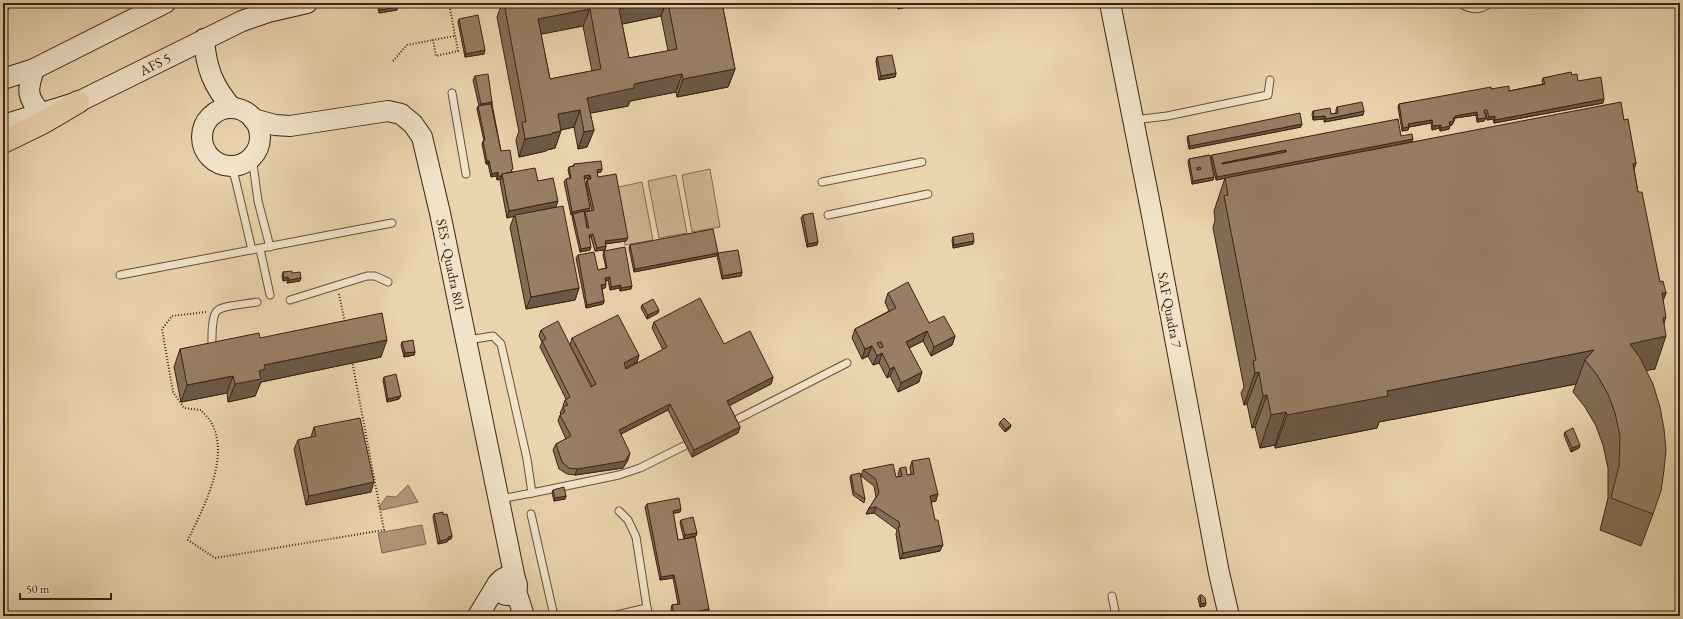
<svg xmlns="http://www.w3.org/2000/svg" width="1683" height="619" viewBox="0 0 1683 619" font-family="'EB Garamond',serif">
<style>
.green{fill:#cdb693;stroke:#866c54}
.water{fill:#b09779;stroke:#826851}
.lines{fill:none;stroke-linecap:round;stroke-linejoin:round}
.lane-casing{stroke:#694e3b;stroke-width:9}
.secondary-casing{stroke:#3e2115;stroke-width:22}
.primary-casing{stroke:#3e2115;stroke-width:24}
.path{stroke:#3e2115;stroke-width:2;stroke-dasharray:1 2;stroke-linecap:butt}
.lane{stroke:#f1e3ca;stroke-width:7}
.secondary{stroke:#f1e3ca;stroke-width:20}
.primary{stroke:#ead4ad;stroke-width:22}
.wall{fill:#826c56;stroke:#3e2115;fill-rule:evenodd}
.shaded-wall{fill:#6a5846;stroke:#3e2115}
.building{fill:#977e64;stroke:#3e2115;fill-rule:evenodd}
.labels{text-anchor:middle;stroke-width:4;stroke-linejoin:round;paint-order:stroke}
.street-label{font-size:14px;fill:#3e2115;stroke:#f1e3ca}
</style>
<rect width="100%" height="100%" fill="#ead4ad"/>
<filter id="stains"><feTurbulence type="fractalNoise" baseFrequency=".005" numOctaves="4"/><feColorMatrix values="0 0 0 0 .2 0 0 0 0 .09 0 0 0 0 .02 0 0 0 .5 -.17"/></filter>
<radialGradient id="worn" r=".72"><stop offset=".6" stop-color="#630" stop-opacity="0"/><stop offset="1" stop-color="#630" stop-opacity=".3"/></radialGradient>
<g class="green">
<path d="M 710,169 L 720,227 L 692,232 L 682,175 Z"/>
<path d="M 676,175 L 687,233 L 659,238 L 648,181 Z"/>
<path d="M 642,182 L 653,240 L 625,245 L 614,188 Z"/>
</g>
<g class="water">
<path d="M 408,485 L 418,502 L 382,510 L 379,507 L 387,496 L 396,497 Z"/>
<path d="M 422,525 L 426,544 L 382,553 L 378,533 Z"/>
</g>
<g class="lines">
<g class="lane-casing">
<g id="lane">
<path d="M 1460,3 C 1470,10 1480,11 1490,3"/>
<path d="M 452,93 L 466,174"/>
<path d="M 1134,120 L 1167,116 L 1268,95 L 1270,80"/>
<path d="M 252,157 L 258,201 L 270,247"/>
<path d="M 230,166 L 235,178 L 252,250"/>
<path d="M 822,182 L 922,162"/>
<path d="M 828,215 L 928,194"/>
<path d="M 260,249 L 270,295"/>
<path d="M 120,275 L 392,223"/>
<path d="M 290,300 L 367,276 L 375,276 L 388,282"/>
<path d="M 468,340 L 493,336 L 501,344 L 527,459 L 532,493 L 500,499"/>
<path d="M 212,348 C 212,340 211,317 217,311 C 223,305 248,304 257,302"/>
<path d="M 730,423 L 847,363"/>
<path d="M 532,493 L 619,475 L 640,468 L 684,446"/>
<path d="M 531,514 L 554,616"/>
<path d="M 1112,596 L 1116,616"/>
<path d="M 647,608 L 649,616"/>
<path d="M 612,616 L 647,608 L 636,537 L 628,520 L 619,511"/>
</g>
</g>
<g class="secondary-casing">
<g id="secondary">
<path d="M 1110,3 L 1151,210 L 1219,573 L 1229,616"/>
<path d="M 204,39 C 206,68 213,86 232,108"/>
<path d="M 34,69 C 27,90 26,97 42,114"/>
<path d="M 3,79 L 34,69 L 165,3"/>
<circle cx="231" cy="137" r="29"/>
<path d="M 253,119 L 275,125 L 290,126 L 388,111 L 401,114 L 413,124 L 422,137 L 440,213 L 515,579"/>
<path d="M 3,125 L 78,102 L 242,21 L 268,12 L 307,3"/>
<circle cx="508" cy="586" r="9"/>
<path d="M 516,591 L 524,616"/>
<path d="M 478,616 L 498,583"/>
</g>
</g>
<g class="primary-casing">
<path id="primary" d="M 3,142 L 44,122 L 78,102"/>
</g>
<g class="path">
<path d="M 449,3 C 452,19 455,35 458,51 L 436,56 L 433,40 L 455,36"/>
<path d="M 393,61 L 407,45 L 433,40"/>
<path d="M 339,294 L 345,323"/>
<path d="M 206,312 L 172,316 L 162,329 L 173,392 L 184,408 L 201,410 C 204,414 209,418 211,422 C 231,457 203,508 188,540 L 215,558 L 384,530 L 352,361"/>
</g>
<use href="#lane" class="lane"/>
<use href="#secondary" class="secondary"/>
<use href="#primary" class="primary"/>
</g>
<g class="wall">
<path d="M 377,3 L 397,3 L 398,7 L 397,10 L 379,13 Z"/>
<path d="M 502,3 L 722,3 L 735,69 L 728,87 L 677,97 L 676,92 L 630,101 L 628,106 L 590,113 L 594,130 L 587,147 L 578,149 L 574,127 L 561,130 L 555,148 L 547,150 L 546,151 L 519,157 L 516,140 L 519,131 L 518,127 L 497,17 ZM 661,16 L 668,51 L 629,58 L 622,24 ZM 583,26 L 592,71 L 550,79 L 541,34 Z"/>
<path d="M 895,3 L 916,3 L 916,5 L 898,9 L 897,5 L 895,5 Z"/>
<path d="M 459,19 L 484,54 L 465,57 L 458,22 Z"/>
<path d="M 877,57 L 896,73 L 895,77 L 879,80 L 876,61 Z"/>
<path d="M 1572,75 L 1578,81 L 1603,103 L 1494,123 L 1493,119 L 1487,120 L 1486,113 L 1485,113 L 1484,121 L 1477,122 L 1476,115 L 1455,118 L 1452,125 L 1450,125 L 1449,129 L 1440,131 L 1439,128 L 1432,130 L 1431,123 L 1409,127 L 1408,130 L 1402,131 L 1398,107 L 1399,104 L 1491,89 L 1509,91 L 1543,84 L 1542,81 L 1543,78 Z"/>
<path d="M 475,76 L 492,102 L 492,104 L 501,151 L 512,172 L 538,181 L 556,207 L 579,288 L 575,300 L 526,309 L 510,227 L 514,216 L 507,218 L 500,181 L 501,179 L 497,180 L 496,176 L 491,177 L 488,164 L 486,164 L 482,144 L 483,141 L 484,141 L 477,109 L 478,106 L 479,106 L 473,80 Z"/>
<path d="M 1337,107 L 1363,115 L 1324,122 L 1324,119 L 1313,120 L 1312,114 L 1313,111 L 1331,114 L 1336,113 L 1336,110 Z"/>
<path d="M 1624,120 L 1636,163 L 1634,169 L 1638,192 L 1660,282 L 1666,293 L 1663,300 L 1664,324 L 1655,369 L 1646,370 L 1653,514 L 1641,546 L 1600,530 L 1608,498 L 1608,468 L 1603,445 L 1596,426 L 1585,407 L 1573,392 L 1576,384 L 1379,422 L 1377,428 L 1275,448 L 1275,445 L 1260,448 L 1255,427 L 1252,428 L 1247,404 L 1244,405 L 1241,393 L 1244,387 L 1213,228 L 1215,220 L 1214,211 L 1225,178 L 1329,158 L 1216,180 L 1211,158 L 1212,155 L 1401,136 L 1413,139 L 1411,142 Z"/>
<path d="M 1301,127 L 1189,149 L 1187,139 L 1188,136 Z"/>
<path d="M 1210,155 L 1213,180 L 1192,184 L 1188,162 L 1189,159 Z"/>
<path d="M 574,164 L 602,169 L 601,172 L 597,173 L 598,177 L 626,241 L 605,244 L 606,246 L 605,250 L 595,251 L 591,237 L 589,238 L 590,250 L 580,252 L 572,217 L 573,215 L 571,215 L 564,182 L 566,179 L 570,178 L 568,170 L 569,167 L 573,166 ZM 589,178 L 589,179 L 587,180 L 586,183 L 592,211 L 589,211 L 584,179 Z"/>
<path d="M 1680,210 L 1680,235 L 1680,234 L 1678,235 L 1677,227 L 1678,223 L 1676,214 L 1677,211 Z"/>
<path d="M 803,215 L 817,245 L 807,247 L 801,218 Z"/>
<path d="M 953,237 L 973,244 L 953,248 L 952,240 Z"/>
<path d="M 630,245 L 716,256 L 634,272 L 629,248 Z"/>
<path d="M 604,251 L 631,289 L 620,291 L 619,288 L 610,290 L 608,280 L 606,281 L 605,288 L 602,288 L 604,301 L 603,304 L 586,308 L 576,258 L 578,255 L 598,270 L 606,268 L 603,255 Z"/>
<path d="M 718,253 L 742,272 L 741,276 L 722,279 L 717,256 Z"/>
<path d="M 283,272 L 292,273 L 300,281 L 287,283 L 287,280 L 283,281 L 282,276 Z"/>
<path d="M 888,293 L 929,323 L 955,336 L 952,345 L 931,356 L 923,341 L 909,348 L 919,382 L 898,392 L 890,376 L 887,378 L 879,363 L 873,365 L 868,356 L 862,359 L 852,338 L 855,329 L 889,311 L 885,302 Z"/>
<path d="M 642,305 L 658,313 L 647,319 L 641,308 Z"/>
<path d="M 654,322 L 724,344 L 773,377 L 771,384 L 729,405 L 740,427 L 738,433 L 692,457 L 668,410 L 621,434 L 628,460 L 623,468 L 575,475 L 567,474 L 559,469 L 553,450 L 556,444 L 566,439 L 558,421 L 560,415 L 561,414 L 560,413 L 563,407 L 563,406 L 565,400 L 566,399 L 540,347 L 542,342 L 539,336 L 541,330 L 591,387 L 592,386 L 570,345 L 572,338 L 639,355 L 637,362 L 626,367 L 626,369 L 663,350 L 652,328 Z"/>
<path d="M 260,338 L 381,357 L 261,382 L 255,396 L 228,402 L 227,393 L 181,402 L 174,367 L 180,349 Z"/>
<path d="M 402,342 L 415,352 L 414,355 L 404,357 L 401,345 Z"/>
<path d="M 384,377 L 399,399 L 387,402 L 383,380 Z"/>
<path d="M 1000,422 L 1011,425 L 1010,428 L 1005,432 L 999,425 Z"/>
<path d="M 314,427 L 371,492 L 306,505 L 294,449 L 298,440 L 311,437 Z"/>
<path d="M 1565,432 L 1579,448 L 1571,452 L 1564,435 Z"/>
<path d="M 912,461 L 936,501 L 931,502 L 940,551 L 900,559 L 896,534 L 897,530 L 896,529 L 874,513 L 866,514 L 876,497 L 874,486 L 861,476 L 863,470 L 896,477 L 899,477 L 898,474 L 900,468 L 907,475 L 911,474 L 910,468 Z"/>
<path d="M 851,475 L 865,499 L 864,503 L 853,495 L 850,478 Z"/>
<path d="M 553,490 L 566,496 L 565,499 L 554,501 L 552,493 Z"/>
<path d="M 647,504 L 681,509 L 680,512 L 673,513 L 678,540 L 709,609 L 708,613 L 690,616 L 672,616 L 671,609 L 672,605 L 678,604 L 673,578 L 660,580 L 645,507 Z"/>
<path d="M 434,514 L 443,515 L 452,536 L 451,539 L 448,540 L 447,542 L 438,544 L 433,517 Z"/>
<path d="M 681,520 L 696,536 L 684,539 L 680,523 Z"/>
<path d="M 1200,595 L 1206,603 L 1205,606 L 1200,607 L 1198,598 Z"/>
</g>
<g class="shaded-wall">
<path d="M 647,3 L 666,3 L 661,16 L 613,26 L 619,9 Z"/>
<path d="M 911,3 L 916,3 L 916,5 L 898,9 L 899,5 Z"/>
<path d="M 398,7 L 397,10 L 379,13 L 380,10 Z"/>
<path d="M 9,8 L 6,15 L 3,17 L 3,15 Z"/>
<path d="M 590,9 L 583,26 L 532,36 L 538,19 Z"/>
<path d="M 485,50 L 484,54 L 465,57 L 466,54 Z"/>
<path d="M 735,69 L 728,87 L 677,97 L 683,79 Z"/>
<path d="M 896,73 L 895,77 L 879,80 L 881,76 Z"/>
<path d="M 682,74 L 676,92 L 630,101 L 628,106 L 581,115 L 587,98 L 634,84 Z"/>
<path d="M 1604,99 L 1603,103 L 1494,123 L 1495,120 Z"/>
<path d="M 492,102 L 491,105 L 480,107 L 481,104 Z"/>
<path d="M 580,110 L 574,127 L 552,132 L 558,114 Z"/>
<path d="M 1364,111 L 1363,115 L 1324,122 L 1326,119 Z"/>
<path d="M 1477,112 L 1476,115 L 1455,118 L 1454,121 L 1452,121 L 1453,118 L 1455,116 Z"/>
<path d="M 1325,116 L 1324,119 L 1313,120 L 1314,117 Z"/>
<path d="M 1495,116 L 1493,119 L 1487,120 L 1489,117 Z"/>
<path d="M 1486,118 L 1484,121 L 1477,122 L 1478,119 Z"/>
<path d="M 1432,120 L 1431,123 L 1409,127 L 1408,130 L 1402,131 L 1403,128 L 1408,124 Z"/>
<path d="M 1454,121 L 1452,125 L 1448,125 L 1449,122 Z"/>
<path d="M 1302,124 L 1301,127 L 1189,149 L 1190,146 Z"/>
<path d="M 1441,125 L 1439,128 L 1432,130 L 1433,126 Z"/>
<path d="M 1450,126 L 1449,129 L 1440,131 L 1441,128 Z"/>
<path d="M 594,130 L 587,147 L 578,149 L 584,132 Z"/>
<path d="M 561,131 L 555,148 L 547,150 L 546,151 L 519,157 L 525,139 Z"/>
<path d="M 1413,139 L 1411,142 L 1216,180 L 1217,177 Z"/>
<path d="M 1286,150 L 1285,153 L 1221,166 L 1222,163 Z"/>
<path d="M 487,161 L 489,161 L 488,164 L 486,164 Z"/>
<path d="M 1636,163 L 1625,195 L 1633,164 Z"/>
<path d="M 602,169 L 601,172 L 596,173 L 597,170 Z"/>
<path d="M 498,172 L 496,176 L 491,177 L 492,174 Z"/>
<path d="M 590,175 L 589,178 L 583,179 L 584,176 Z"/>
<path d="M 498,176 L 502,176 L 501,179 L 497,180 Z"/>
<path d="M 1214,177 L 1213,180 L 1192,184 L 1193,181 Z"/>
<path d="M 558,201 L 556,207 L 507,218 L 509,211 Z"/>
<path d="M 590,208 L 589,211 L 571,215 L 572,212 Z"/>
<path d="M 593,234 L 591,237 L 588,238 L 589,235 Z"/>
<path d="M 628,238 L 626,241 L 603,244 L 605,241 Z"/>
<path d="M 974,241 L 973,244 L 953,248 L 954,245 Z"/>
<path d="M 818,242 L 817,245 L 807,247 L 808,244 Z"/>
<path d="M 606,246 L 605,250 L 595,251 L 597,248 Z"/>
<path d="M 591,247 L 590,250 L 580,252 L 581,249 Z"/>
<path d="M 718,253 L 716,256 L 634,272 L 635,269 Z"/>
<path d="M 742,272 L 741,276 L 722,279 L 723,276 Z"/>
<path d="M 288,277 L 287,280 L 283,281 L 284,278 Z"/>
<path d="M 610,277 L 608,280 L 604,281 L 605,278 Z"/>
<path d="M 301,278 L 300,281 L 287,283 L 289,280 Z"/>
<path d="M 606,284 L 605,288 L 600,289 L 601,285 Z"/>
<path d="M 621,285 L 619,288 L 610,290 L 611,287 Z"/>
<path d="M 632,286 L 631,289 L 620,291 L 621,288 Z"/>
<path d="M 579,288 L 575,300 L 526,309 L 531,297 Z"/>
<path d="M 1662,293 L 1666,293 L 1654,325 Z"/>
<path d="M 604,301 L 603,304 L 586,308 L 587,305 Z"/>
<path d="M 659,310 L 658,313 L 647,319 L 648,315 Z"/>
<path d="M 1666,317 L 1659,338 L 1666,336 L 1655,369 L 1618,376 L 1630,344 L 1663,318 Z"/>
<path d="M 927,331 L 923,341 L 903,351 L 906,342 Z"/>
<path d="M 955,336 L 952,345 L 931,356 L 934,347 Z"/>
<path d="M 387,340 L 381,357 L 261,382 L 255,396 L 228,402 L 235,384 L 259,371 L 264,365 Z"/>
<path d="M 872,346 L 868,356 L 862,359 L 865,349 Z"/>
<path d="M 1594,350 L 1585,360 L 1576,384 L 1379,422 L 1377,428 L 1275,448 L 1287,415 L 1387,391 Z"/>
<path d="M 415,352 L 414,355 L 404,357 L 405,353 Z"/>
<path d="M 882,353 L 879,363 L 873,365 L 877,356 Z"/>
<path d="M 639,355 L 637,362 L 621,370 L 624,363 Z"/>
<path d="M 894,367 L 890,376 L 887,378 L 890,369 Z"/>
<path d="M 922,372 L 919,382 L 898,392 L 901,383 Z"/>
<path d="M 1259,372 L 1247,404 L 1244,405 L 1255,373 Z"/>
<path d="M 233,376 L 227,393 L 181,402 L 187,385 Z"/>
<path d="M 773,377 L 771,384 L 725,408 L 727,401 Z"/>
<path d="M 1267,395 L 1255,427 L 1252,428 L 1263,396 Z"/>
<path d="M 401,396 L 399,399 L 387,402 L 388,399 Z"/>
<path d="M 670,404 L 668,410 L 617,436 L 619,430 Z"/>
<path d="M 1286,412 L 1275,445 L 1260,448 L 1271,415 Z"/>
<path d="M 1011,425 L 1010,428 L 1005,432 L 1006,429 Z"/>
<path d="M 740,427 L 738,433 L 692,457 L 694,450 Z"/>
<path d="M 1580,445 L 1579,448 L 1571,452 L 1572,448 Z"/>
<path d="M 630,453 L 628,460 L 623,468 L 575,475 L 577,469 Z"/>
<path d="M 374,482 L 371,492 L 306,505 L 309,496 Z"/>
<path d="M 938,494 L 936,501 L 928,503 L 930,496 Z"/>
<path d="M 566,496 L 565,499 L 554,501 L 555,498 Z"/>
<path d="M 876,507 L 874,513 L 866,514 L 869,508 Z"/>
<path d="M 681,509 L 680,512 L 672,514 L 673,511 Z"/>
<path d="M 697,533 L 696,536 L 684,539 L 685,535 Z"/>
<path d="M 452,536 L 451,539 L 448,540 L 447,542 L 438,544 L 440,541 L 448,537 Z"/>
<path d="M 943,545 L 940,551 L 900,559 L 903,553 Z"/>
<path d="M 674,575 L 673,578 L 660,580 L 661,577 Z"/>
<path d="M 1206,603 L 1205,606 L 1200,607 L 1201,604 Z"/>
<path d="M 709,609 L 708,613 L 690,616 L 675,616 Z"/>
</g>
<g class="building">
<path d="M 3,3 L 9,3 L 9,8 L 7,12 L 3,15 Z"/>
<path d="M 379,3 L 397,3 L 398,7 L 380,10 Z"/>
<path d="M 504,3 L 647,3 L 619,9 L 629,58 L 677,49 L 668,3 L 722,3 L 735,69 L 683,79 L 682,74 L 634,84 L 634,88 L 587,98 L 594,130 L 584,132 L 580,110 L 558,114 L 561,131 L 552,133 L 552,134 L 525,139 L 522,122 L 526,122 L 524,110 ZM 590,9 L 601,69 L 550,79 L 538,19 Z"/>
<path d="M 899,3 L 911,3 L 899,5 Z"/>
<path d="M 478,15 L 485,50 L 466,54 L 459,19 Z"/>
<path d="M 892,55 L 896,73 L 881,76 L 877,57 Z"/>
<path d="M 1571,72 L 1572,75 L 1577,74 L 1578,81 L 1601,77 L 1604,99 L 1495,120 L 1495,116 L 1489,117 L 1487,110 L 1484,110 L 1486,118 L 1478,119 L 1477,112 L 1455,116 L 1455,118 L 1453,118 L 1454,121 L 1449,122 L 1450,126 L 1441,128 L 1441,125 L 1433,126 L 1432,120 L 1408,124 L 1409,127 L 1403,128 L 1399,104 L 1491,87 L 1491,89 L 1509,86 L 1509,91 L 1545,84 L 1543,78 Z"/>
<path d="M 488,74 L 492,102 L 481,104 L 475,76 Z"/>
<path d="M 1362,102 L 1364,111 L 1326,119 L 1325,116 L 1314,117 L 1313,111 L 1330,108 L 1331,114 L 1338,113 L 1337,107 Z"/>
<path d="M 1621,102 L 1624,120 L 1628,119 L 1636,163 L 1633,164 L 1638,192 L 1642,192 L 1660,282 L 1663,281 L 1666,293 L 1662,293 L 1666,317 L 1663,318 L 1666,336 L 1630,344 L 1640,358 L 1653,384 L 1660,407 L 1664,429 L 1666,450 L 1664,470 L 1661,491 L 1653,514 L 1611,498 L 1619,466 L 1620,436 L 1615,413 L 1608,394 L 1597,375 L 1585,360 L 1594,350 L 1387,391 L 1388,396 L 1287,415 L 1286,412 L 1271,415 L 1267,395 L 1263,396 L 1259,372 L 1255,373 L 1253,361 L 1256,360 L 1224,196 L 1228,195 L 1225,178 Z"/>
<path d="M 491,104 L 501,151 L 510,150 L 513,169 L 511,170 L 512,172 L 502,174 L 502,176 L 498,176 L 498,172 L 492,174 L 489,161 L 487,161 L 483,141 L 485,140 L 478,106 Z"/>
<path d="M 1300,113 L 1302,124 L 1190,146 L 1188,136 Z"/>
<path d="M 1398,119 L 1401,136 L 1412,134 L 1413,139 L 1217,177 L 1212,155 ZM 1286,150 L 1286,152 L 1222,164 L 1222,163 Z"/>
<path d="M 1210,155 L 1214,177 L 1193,181 L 1189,159 ZM 1200,167 L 1201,169 L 1197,170 L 1197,168 Z"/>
<path d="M 601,161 L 602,169 L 597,170 L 598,177 L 616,174 L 628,238 L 605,241 L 606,246 L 597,248 L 593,234 L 589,235 L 591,247 L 581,249 L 573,214 L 584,211 L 587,228 L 589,228 L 585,212 L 594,210 L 587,180 L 591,179 L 590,175 L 584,176 L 590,208 L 572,212 L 566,179 L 571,178 L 569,167 L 574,166 L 574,164 Z"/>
<path d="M 535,168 L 538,181 L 553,178 L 558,201 L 509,211 L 502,174 Z"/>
<path d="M 563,206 L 579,288 L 531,297 L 515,215 Z"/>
<path d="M 1680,210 L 1680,232 L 1679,232 L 1678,224 L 1679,224 L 1679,220 L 1677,211 Z"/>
<path d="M 813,213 L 818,242 L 808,244 L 803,215 Z"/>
<path d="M 713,229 L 718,253 L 635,269 L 630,245 Z"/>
<path d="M 973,233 L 974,241 L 954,245 L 953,237 Z"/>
<path d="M 625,247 L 632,286 L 621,288 L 621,285 L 611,287 L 610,277 L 605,278 L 606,284 L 601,285 L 604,301 L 587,305 L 578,255 L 594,252 L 598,270 L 607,268 L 604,251 Z"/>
<path d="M 738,250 L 742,272 L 723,276 L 718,253 Z"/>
<path d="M 292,271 L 292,273 L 300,272 L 301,278 L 289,280 L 288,277 L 284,278 L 283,272 Z"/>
<path d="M 908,282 L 929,323 L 944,316 L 955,336 L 934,347 L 927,331 L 906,342 L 922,372 L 901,383 L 894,367 L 890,369 L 882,353 L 877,356 L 872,346 L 865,349 L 855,329 L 896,308 L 888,293 ZM 881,342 L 883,347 L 880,348 L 877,343 Z"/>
<path d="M 700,298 L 724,344 L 750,331 L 773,377 L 727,401 L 740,427 L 694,450 L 670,404 L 619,430 L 630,453 L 625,461 L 577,469 L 569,468 L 562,462 L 556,444 L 571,436 L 560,415 L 565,412 L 563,407 L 568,405 L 565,400 L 570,397 L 542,341 L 546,339 L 541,330 L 558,321 L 591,387 L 596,384 L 572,338 L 618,315 L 639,355 L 624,363 L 626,369 L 667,347 L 654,322 Z"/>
<path d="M 653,299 L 659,310 L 648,315 L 642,305 Z"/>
<path d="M 382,313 L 387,340 L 264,365 L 265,369 L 259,371 L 261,379 L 235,384 L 233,376 L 187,385 L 180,349 L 259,333 L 260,338 Z"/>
<path d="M 413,340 L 415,352 L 405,353 L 402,342 Z"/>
<path d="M 396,374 L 401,396 L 388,399 L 384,377 Z"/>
<path d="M 360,418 L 374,482 L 309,496 L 298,440 L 316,436 L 314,427 Z"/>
<path d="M 1004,418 L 1011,425 L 1006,429 L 1000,422 Z"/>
<path d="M 1573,428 L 1580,445 L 1572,448 L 1565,432 Z"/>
<path d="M 929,458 L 938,494 L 930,496 L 935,520 L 938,520 L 943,545 L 903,553 L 898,527 L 900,527 L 899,522 L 876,507 L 869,508 L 879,493 L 876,479 L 863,470 L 893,464 L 896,477 L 902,476 L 900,468 L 906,467 L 907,475 L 914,474 L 912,461 Z"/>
<path d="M 860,473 L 865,499 L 854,492 L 851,475 Z"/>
<path d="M 564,487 L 566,496 L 555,498 L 553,490 Z"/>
<path d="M 679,498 L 681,509 L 673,511 L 678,540 L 695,537 L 709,609 L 674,616 L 672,605 L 680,604 L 674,575 L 661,577 L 647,504 Z"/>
<path d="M 443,512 L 443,515 L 447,514 L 452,536 L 448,537 L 448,539 L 440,541 L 434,514 Z"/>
<path d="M 693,517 L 697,533 L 685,535 L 681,520 Z"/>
<path d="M 1200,595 L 1202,595 L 1205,598 L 1206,603 L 1201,604 Z"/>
</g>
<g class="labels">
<g class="street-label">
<text transform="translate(155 64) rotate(-27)" y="5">AFS 5</text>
<text transform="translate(451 265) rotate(78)" y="5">SES - Quadra 801</text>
<text transform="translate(1170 310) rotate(79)" y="5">SAF Quadra 7</text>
</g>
</g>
<rect width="1683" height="619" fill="none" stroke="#ead4ad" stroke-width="16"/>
<rect x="4" y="4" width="1675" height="611" fill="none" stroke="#3e2115" stroke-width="2"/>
<rect x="8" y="8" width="1667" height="603" fill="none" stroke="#3e2115"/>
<path d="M20 593v6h91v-6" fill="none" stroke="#3e2115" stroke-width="2"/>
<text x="26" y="593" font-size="12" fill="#3e2115" stroke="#f1e3ca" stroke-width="3" paint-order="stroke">50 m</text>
<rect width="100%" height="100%" filter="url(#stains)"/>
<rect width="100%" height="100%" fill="url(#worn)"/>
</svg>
